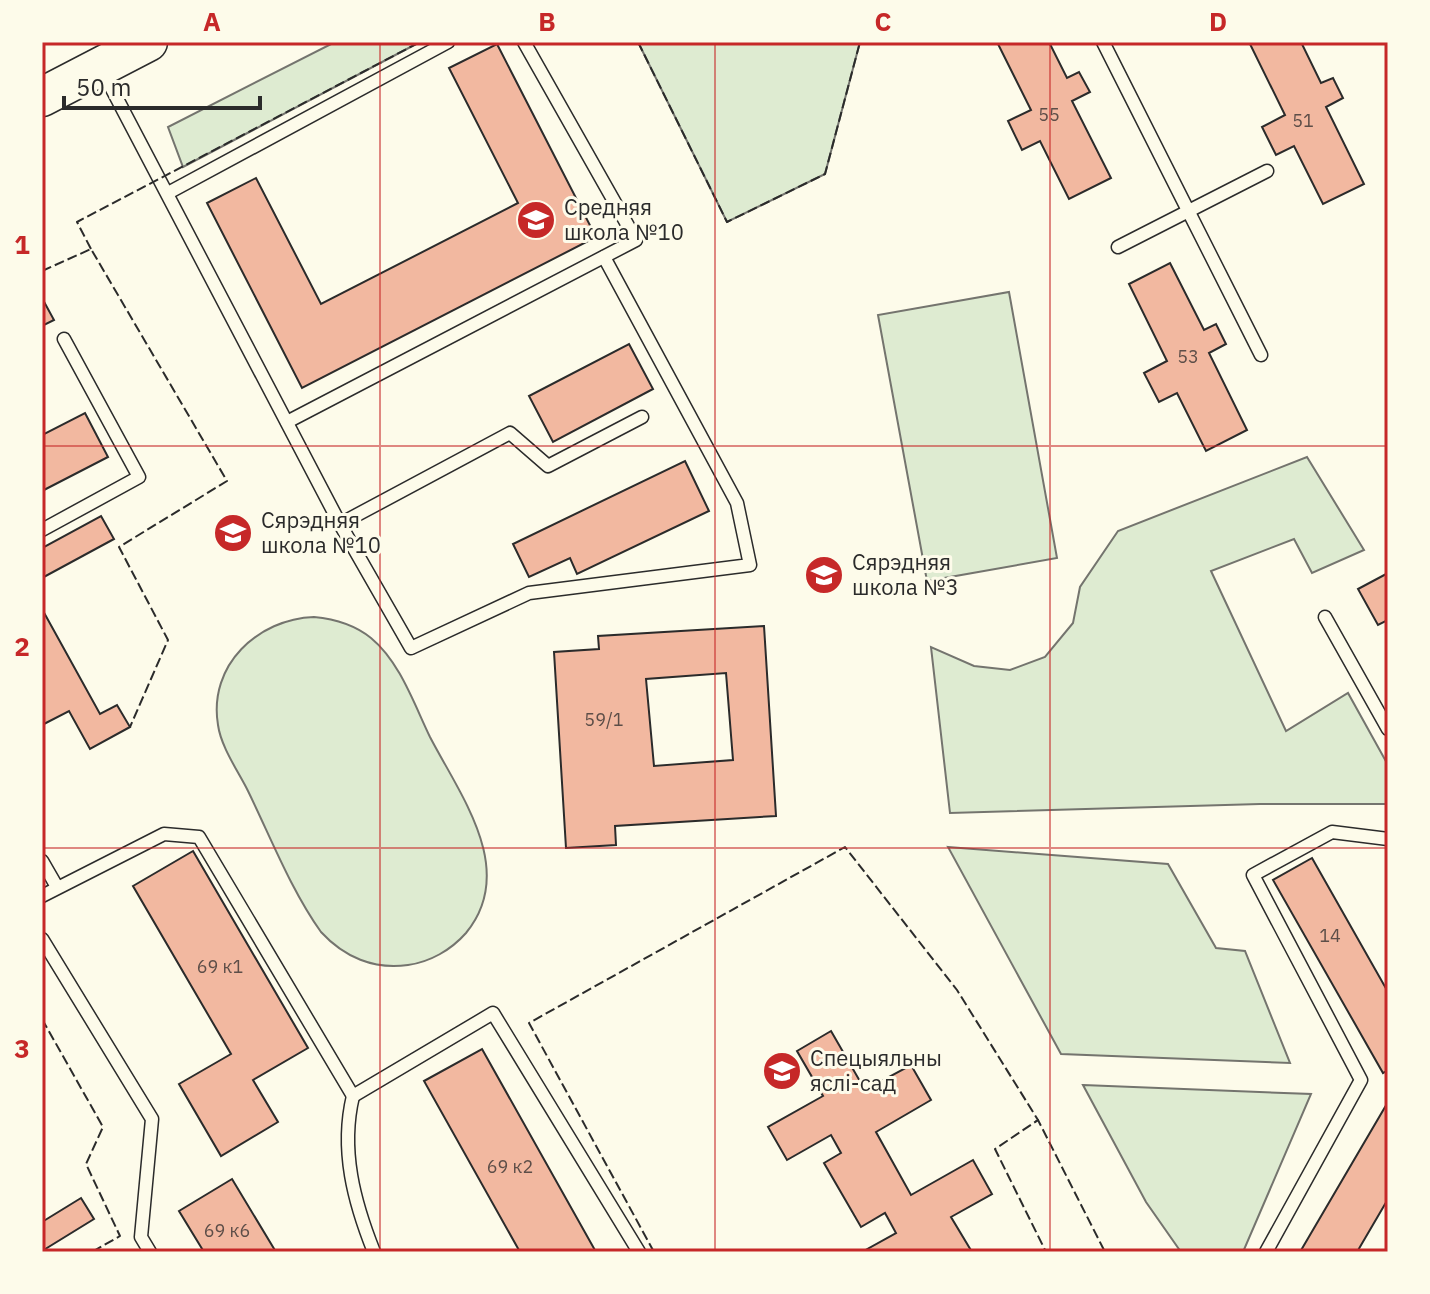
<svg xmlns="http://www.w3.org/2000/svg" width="1430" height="1294" viewBox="0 0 1430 1294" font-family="'IBM Plex Sans',sans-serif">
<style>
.green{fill:#deebd1;stroke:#74746e;stroke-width:2}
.building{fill:#f2b8a0;stroke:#2b2b2b;stroke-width:2;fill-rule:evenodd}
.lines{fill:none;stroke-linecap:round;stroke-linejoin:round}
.lane-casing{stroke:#2b2b2b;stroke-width:15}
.primary-casing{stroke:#2b2b2b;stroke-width:41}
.lane{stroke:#fdfbea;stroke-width:12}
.primary{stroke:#fdfbea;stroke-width:38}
.fence{stroke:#2b2b2b;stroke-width:2;stroke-dasharray:10 4;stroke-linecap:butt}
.grid{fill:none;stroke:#c62828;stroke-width:2;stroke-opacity:0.55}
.labels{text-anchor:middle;stroke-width:6;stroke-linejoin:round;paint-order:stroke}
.number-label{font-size:18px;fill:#5d4e48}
.poi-label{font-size:22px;fill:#2b2b2b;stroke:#fdfbea;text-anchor:start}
.neatline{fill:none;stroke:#c62828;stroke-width:3}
.grid-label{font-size:26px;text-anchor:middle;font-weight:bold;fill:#c62828}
</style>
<rect width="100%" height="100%" fill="#fdfbea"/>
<g class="green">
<path d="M 335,42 L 420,42 L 183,167 L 168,127 Z"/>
<path d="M 638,42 L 860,42 L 825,174 L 727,222 Z"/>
<path d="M 1009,292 L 1057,558 L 927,581 L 878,315 Z"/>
<path d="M 1307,457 L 1364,550 L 1312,573 L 1294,539 L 1211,571 L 1286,731 L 1348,693 L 1388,765 L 1388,804 L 1260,804 L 950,813 L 931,647 L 974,666 L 1010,670 L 1045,657 L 1073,623 L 1080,587 L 1118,531 Z"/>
<path d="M 314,617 C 335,619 355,625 371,638 C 400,662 414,704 430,737 C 460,795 518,870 466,933 C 451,950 430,962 408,965 C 374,970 344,957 321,932 C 291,890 271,838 248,791 C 238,771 221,747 218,725 C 208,665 258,619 314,617 Z"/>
<path d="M 948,847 L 1168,864 L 1216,948 L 1245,951 L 1290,1063 L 1061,1054 Z"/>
<path d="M 1083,1085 L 1311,1094 L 1243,1252 L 1181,1252 L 1146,1202 Z"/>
</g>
<g class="building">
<path d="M 997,42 L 1049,42 L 1067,78 L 1079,72 L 1090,92 L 1072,101 L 1111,178 L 1069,199 L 1040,141 L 1022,150 L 1008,121 L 1031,110 Z"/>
<path d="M 1249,42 L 1301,42 L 1321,83 L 1333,78 L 1343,98 L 1326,107 L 1364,184 L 1323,204 L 1294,146 L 1276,155 L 1262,127 L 1285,115 Z"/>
<path d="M 497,44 L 596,237 L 302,388 L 207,203 L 256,178 L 321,304 L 518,203 L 449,68 Z"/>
<path d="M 1170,263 L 1204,330 L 1216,324 L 1226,344 L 1209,353 L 1247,430 L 1206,451 L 1177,393 L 1159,402 L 1144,373 L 1167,361 L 1129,284 Z"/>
<path d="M 42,298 L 54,320 L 42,326 Z"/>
<path d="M 629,344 L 653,389 L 553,442 L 529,396 Z"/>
<path d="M 85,413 L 108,457 L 42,491 L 42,435 Z"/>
<path d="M 685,461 L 709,511 L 577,574 L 570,558 L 529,577 L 513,544 Z"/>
<path d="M 101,516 L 114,539 L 42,578 L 42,548 Z"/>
<path d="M 1388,573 L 1388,620 L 1378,625 L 1358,589 Z"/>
<path d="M 42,609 L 100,714 L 117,705 L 130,727 L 90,749 L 69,711 L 42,725 Z"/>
<path d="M 764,626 L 776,816 L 615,826 L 616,845 L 566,848 L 554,652 L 599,649 L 598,636 ZM 726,673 L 733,760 L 654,766 L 646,679 Z"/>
<path d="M 193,851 L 308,1048 L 253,1080 L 278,1122 L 221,1156 L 179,1084 L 231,1054 L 133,886 Z"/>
<path d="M 1312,858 L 1388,992 L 1388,1070 L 1383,1073 L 1273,880 Z"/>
<path d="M 831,1031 L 865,1090 L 911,1065 L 931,1100 L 876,1132 L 911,1195 L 973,1160 L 992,1194 L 951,1217 L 972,1252 L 862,1252 L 896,1233 L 885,1213 L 861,1227 L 824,1163 L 841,1153 L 831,1135 L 787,1160 L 768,1127 L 823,1096 L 797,1051 Z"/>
<path d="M 482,1049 L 596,1252 L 520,1252 L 424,1081 Z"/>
<path d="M 1388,1102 L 1388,1199 L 1357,1252 L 1300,1252 Z"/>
<path d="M 232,1179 L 276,1252 L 204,1252 L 179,1211 Z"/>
<path d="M 81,1198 L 94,1219 L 42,1251 L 42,1222 Z"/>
</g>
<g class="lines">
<g class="lane-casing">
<g id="lane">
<path d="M 1103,42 L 1261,355"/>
<path d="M 102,70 L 340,524 L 411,648 L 529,593 L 750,565 L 737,503 L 604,257"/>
<path d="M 168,193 L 448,42"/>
<path d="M 1118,247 L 1267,171"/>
<path d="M 287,422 L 636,240 L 524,42"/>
<path d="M 340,524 L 510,433 L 548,466 L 642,417"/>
<path d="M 42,530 L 139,477 L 64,339"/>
<path d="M 1325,617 L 1388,729"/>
<path d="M 42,861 L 57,887"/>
<path d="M 42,896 L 164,834 L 199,837 L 353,1096 L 493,1013 L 639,1252"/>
<path d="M 42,939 L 152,1119 L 141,1237 L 150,1252"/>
<path d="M 353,1096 C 340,1150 354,1202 374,1252"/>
<path d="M 1266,1252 L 1361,1080 L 1253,875 L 1332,832 L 1388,839"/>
</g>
</g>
<g class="primary-casing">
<path id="primary" d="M 42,97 L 148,42"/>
</g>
<use href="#lane" class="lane"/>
<use href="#primary" class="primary"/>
<g class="fence">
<path d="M 638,42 L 727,222 L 825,174 L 860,42"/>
<path d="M 91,249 L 77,222 L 420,42"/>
<path d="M 42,271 L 91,249 L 227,481 L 119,547 L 168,640 L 130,727"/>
<path d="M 42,1019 L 103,1127 L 86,1164 L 120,1236 L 92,1252"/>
<path d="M 1035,1122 L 1038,1120 L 1105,1252"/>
<path d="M 654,1252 L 529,1023 L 845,847 L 957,990 L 1038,1120 L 995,1149 L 1046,1252"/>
</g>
</g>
<path class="grid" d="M 380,42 L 380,1252M 715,42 L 715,1252M 1050,42 L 1050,1252M 42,446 L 1388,446M 42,848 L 1388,848"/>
<defs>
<g id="school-disc" transform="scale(2)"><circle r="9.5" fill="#c62828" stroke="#fdfbea"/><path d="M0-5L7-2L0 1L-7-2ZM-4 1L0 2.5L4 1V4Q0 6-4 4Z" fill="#fff"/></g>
</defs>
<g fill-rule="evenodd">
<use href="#school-disc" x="536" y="220"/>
<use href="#school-disc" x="233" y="533"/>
<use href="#school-disc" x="824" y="575"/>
<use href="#school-disc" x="782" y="1071"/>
</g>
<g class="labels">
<g class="number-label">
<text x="1049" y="121">55</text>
<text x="1303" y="127">51</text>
<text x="1188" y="363">53</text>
<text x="604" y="726">59/1</text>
<text x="1330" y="942">14</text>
<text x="220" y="973">69 к1</text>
<text x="510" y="1173">69 к2</text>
<text x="227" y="1237">69 к6</text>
</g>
<g class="poi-label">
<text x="564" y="215">Средняя<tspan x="564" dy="25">школа №10</tspan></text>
<text x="261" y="528">Сярэдняя<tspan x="261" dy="25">школа №10</tspan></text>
<text x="852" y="570">Сярэдняя<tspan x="852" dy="25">школа №3</tspan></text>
<text x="810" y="1066">Спецыяльны<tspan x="810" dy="25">яслі-сад</tspan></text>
</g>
</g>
<rect width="1430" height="1294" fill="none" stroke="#fdfbea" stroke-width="88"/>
<path d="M64 96v12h196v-12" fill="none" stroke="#2b2b2b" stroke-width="4"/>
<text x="76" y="96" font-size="24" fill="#2b2b2b" stroke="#fdfbea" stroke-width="6" paint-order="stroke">50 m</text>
<rect x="44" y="44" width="1342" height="1206" class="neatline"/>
<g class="grid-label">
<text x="212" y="31">A</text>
<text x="547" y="31">B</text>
<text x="883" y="31">C</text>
<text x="1218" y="31">D</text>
<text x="22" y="254">1</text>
<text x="22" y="656">2</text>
<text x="22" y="1058">3</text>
</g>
</svg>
